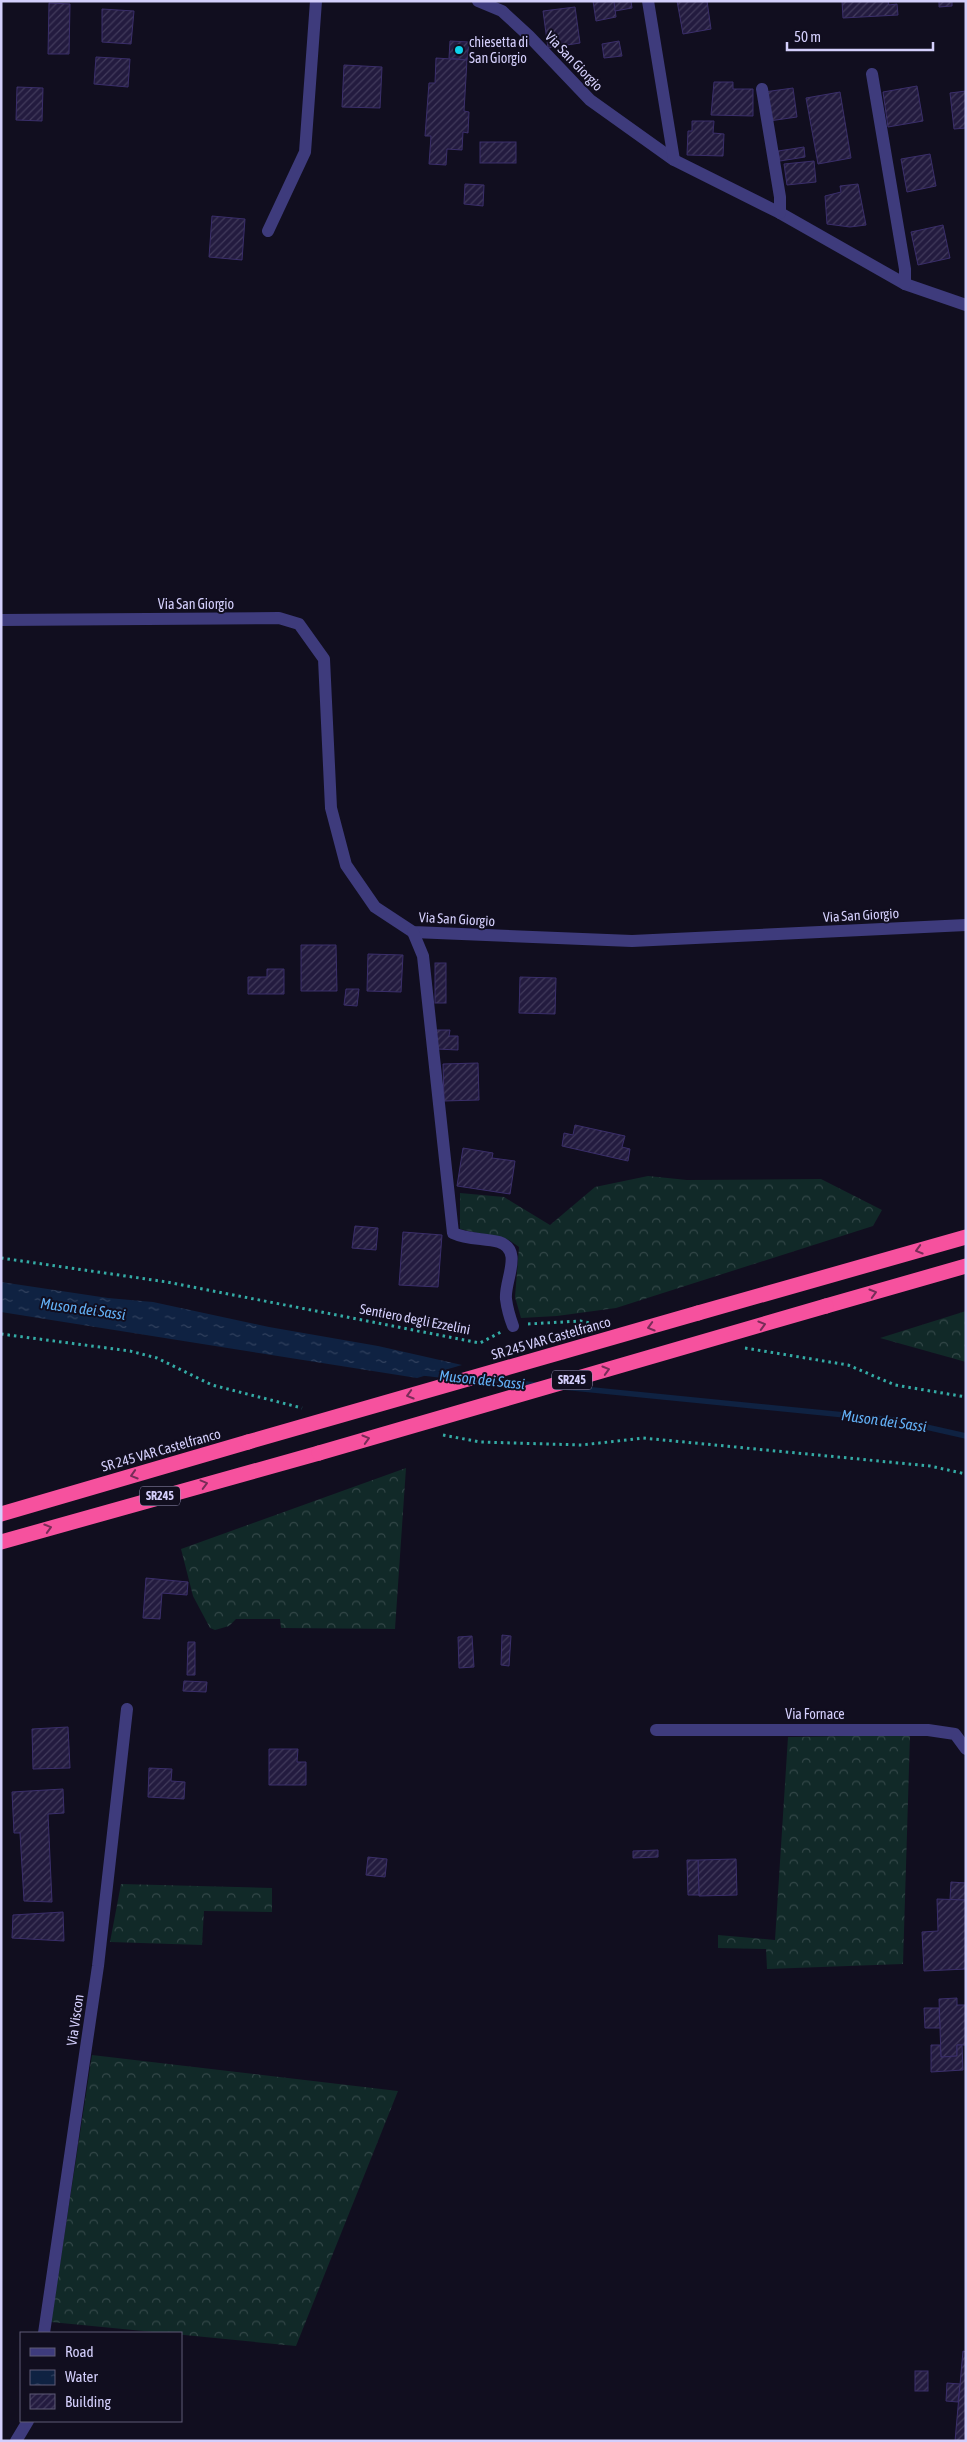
<svg xmlns="http://www.w3.org/2000/svg" width="967" height="2442" viewBox="0 0 967 2442" font-family="'Asap Condensed',sans-serif">
<style>
.forest{fill:url(#forest-crowns)}
.water{fill:url(#water-ripples)}
.lines{fill:none;stroke-linecap:round;stroke-linejoin:round}
.stream{stroke:#0f2242;stroke-width:5.5}
.building{fill:url(#building-hatch);stroke:#3a2e6a}
.path{stroke:#34aba5;stroke-width:3;stroke-dasharray:2.5 4;stroke-linecap:butt}
.minor{stroke:#3e3b7c;stroke-width:12}
.highway{stroke:#f6519e;stroke-width:15}
.highway-bridge{stroke:#f6519e;stroke-width:15}
.oneway{stroke:#782c58}
.poi-dot{fill:#0dd2ea;stroke:#110e1f;stroke-width:2}
.labels{text-anchor:middle;stroke-width:4;stroke-linejoin:round;paint-order:stroke}
.shield{fill:#110e1f;stroke:#9a95ba;stroke-width:1}
.shield-label{font-size:12px;font-weight:bold;fill:#d4cffc}
.poi-label{font-size:14px;fill:#d4cffc;stroke:#110e1f;text-anchor:start}
.street-label{font-size:14px;fill:#d4cffc;stroke:#110e1f}
.water-label{font-size:15px;font-style:italic;fill:#63b1f7;stroke:#110e1f}
</style>
<defs>
<pattern id="forest-crowns" width="20" height="18" patternUnits="userSpaceOnUse" patternTransform="scale(1.25)"><rect width="20" height="18" fill="#112928"/><path d="M2 6a3 3 0 1 1 6 0M12 15a3 3 0 1 1 6 0" fill="none" stroke="#334748"/></pattern>
<pattern id="water-ripples" width="26" height="14" patternUnits="userSpaceOnUse" patternTransform="scale(1.25)"><rect width="26" height="14" fill="#0f2242"/><path d="M2 4q2-2 4 0t4 0M15 11q2-2 4 0t4 0" fill="none" stroke="#31415e"/></pattern>
<pattern id="building-hatch" width="6" height="6" patternUnits="userSpaceOnUse" patternTransform="scale(1.25)"><rect width="6" height="6" fill="#231b3f"/><path d="M-1 1l2-2M0 6l6-6M5 7l2-2" fill="none" stroke="#423b5c"/></pattern>
</defs>
<rect width="100%" height="100%" fill="#110e1f"/>
<g class="forest">
<path d="M 648,1176 L 687,1180 L 821,1179 L 882,1210 L 873,1226 L 616,1308 L 557,1316 L 521,1318 L 515,1297 L 519,1247 L 509,1240 L 460,1229 L 460,1193 L 504,1197 L 550,1225 L 595,1187 Z"/>
<path d="M 966,1311 L 966,1362 L 880,1338 Z"/>
<path d="M 406,1468 L 395,1629 L 281,1628 L 280,1619 L 236,1619 L 229,1626 L 215,1630 L 210,1628 L 193,1596 L 181,1549 Z"/>
<path d="M 910,1735 L 903,1964 L 767,1969 L 766,1949 L 718,1948 L 718,1935 L 775,1940 L 788,1737 Z"/>
<path d="M 121,1884 L 272,1888 L 272,1912 L 204,1911 L 202,1945 L 110,1942 Z"/>
<path d="M 92,2055 L 398,2091 L 296,2346 L 51,2322 Z"/>
</g>
<path class="water" d="M 1,1282 L 108,1298 L 153,1302 L 269,1327 L 378,1346 L 462,1365 L 417,1378 L 1,1312 Z"/>
<g class="lines">
<g class="stream">
<path d="M 424,1373 L 457,1377"/>
<path d="M 484,1380 L 537,1385"/>
<path d="M 563,1387 L 895,1420 L 966,1436"/>
</g>
</g>
<g class="building">
<path d="M 593,1 L 614,1 L 616,17 L 596,21 Z"/>
<path d="M 614,1 L 631,1 L 632,8 L 615,11 Z"/>
<path d="M 677,1 L 707,1 L 711,29 L 683,34 Z"/>
<path d="M 842,1 L 888,1 L 889,5 L 897,4 L 898,15 L 843,18 Z"/>
<path d="M 939,1 L 952,1 L 952,6 L 939,7 Z"/>
<path d="M 49,3 L 70,4 L 69,54 L 48,54 Z"/>
<path d="M 575,7 L 580,43 L 548,48 L 543,11 Z"/>
<path d="M 102,9 L 134,11 L 131,44 L 102,42 Z"/>
<path d="M 450,41 L 469,42 L 467,60 L 449,58 Z"/>
<path d="M 619,41 L 622,56 L 604,58 L 602,44 Z"/>
<path d="M 96,57 L 130,59 L 128,87 L 94,84 Z"/>
<path d="M 436,58 L 467,60 L 464,111 L 469,112 L 468,133 L 463,132 L 462,150 L 447,149 L 446,165 L 429,164 L 431,136 L 425,136 L 429,83 L 435,83 Z"/>
<path d="M 344,65 L 382,67 L 380,108 L 342,107 Z"/>
<path d="M 714,82 L 733,82 L 733,89 L 753,89 L 753,116 L 711,115 Z"/>
<path d="M 917,86 L 923,121 L 888,127 L 883,92 Z"/>
<path d="M 17,87 L 43,88 L 42,121 L 16,120 Z"/>
<path d="M 793,88 L 797,117 L 769,121 L 764,92 Z"/>
<path d="M 966,91 L 966,128 L 954,129 L 950,93 Z"/>
<path d="M 840,92 L 851,158 L 818,164 L 806,98 Z"/>
<path d="M 692,121 L 714,121 L 713,133 L 724,134 L 723,156 L 687,155 L 688,131 L 692,131 Z"/>
<rect x="480" y="142" width="36" height="21"/>
<path d="M 804,147 L 805,157 L 780,161 L 778,151 Z"/>
<path d="M 930,154 L 936,186 L 907,192 L 901,159 Z"/>
<path d="M 814,161 L 816,182 L 787,185 L 784,164 Z"/>
<path d="M 465,184 L 484,185 L 483,206 L 464,204 Z"/>
<path d="M 858,184 L 866,225 L 850,227 L 827,224 L 825,196 L 841,192 L 840,186 Z"/>
<path d="M 212,216 L 245,219 L 242,260 L 209,257 Z"/>
<path d="M 943,225 L 950,258 L 918,265 L 911,232 Z"/>
<path d="M 301,945 L 336,945 L 337,991 L 301,991 Z"/>
<path d="M 368,954 L 403,955 L 401,992 L 367,991 Z"/>
<rect x="435" y="963" width="11" height="40"/>
<path d="M 267,969 L 284,969 L 284,994 L 248,994 L 248,977 L 267,977 Z"/>
<path d="M 520,977 L 556,978 L 555,1014 L 519,1013 Z"/>
<path d="M 346,989 L 359,989 L 357,1006 L 344,1005 Z"/>
<path d="M 434,1030 L 450,1030 L 449,1036 L 458,1036 L 458,1050 L 437,1049 Z"/>
<path d="M 478,1063 L 479,1100 L 444,1101 L 443,1064 Z"/>
<path d="M 575,1125 L 625,1136 L 622,1147 L 630,1149 L 628,1161 L 562,1146 L 564,1133 L 573,1135 Z"/>
<path d="M 463,1148 L 493,1153 L 492,1158 L 515,1161 L 510,1194 L 457,1186 Z"/>
<path d="M 355,1226 L 378,1228 L 376,1250 L 352,1248 Z"/>
<path d="M 403,1232 L 442,1235 L 438,1287 L 399,1285 Z"/>
<path d="M 146,1578 L 188,1582 L 187,1595 L 162,1593 L 160,1619 L 143,1618 Z"/>
<path d="M 502,1635 L 511,1636 L 509,1666 L 501,1665 Z"/>
<path d="M 472,1636 L 474,1667 L 459,1668 L 458,1637 Z"/>
<path d="M 188,1642 L 195,1642 L 195,1675 L 187,1675 Z"/>
<path d="M 184,1681 L 207,1682 L 206,1692 L 183,1691 Z"/>
<path d="M 68,1727 L 70,1768 L 33,1769 L 32,1729 Z"/>
<path d="M 269,1749 L 298,1749 L 297,1762 L 306,1762 L 306,1785 L 269,1785 Z"/>
<path d="M 149,1768 L 172,1769 L 171,1781 L 185,1782 L 184,1799 L 148,1797 Z"/>
<path d="M 63,1789 L 64,1813 L 48,1814 L 52,1902 L 24,1901 L 20,1833 L 14,1833 L 12,1792 Z"/>
<path d="M 658,1850 L 658,1857 L 633,1858 L 633,1851 Z"/>
<path d="M 368,1857 L 387,1859 L 385,1877 L 366,1875 Z"/>
<path d="M 736,1859 L 737,1895 L 699,1896 L 698,1860 Z"/>
<path d="M 687,1860 L 698,1860 L 699,1895 L 688,1895 Z"/>
<path d="M 951,1882 L 966,1883 L 966,1900 L 950,1900 Z"/>
<path d="M 937,1899 L 966,1900 L 966,1969 L 924,1971 L 922,1932 L 938,1931 Z"/>
<path d="M 63,1912 L 64,1941 L 12,1938 L 13,1915 Z"/>
<path d="M 957,1998 L 957,2005 L 966,2005 L 966,2045 L 957,2045 L 957,2056 L 941,2057 L 939,1999 Z"/>
<path d="M 924,2008 L 939,2008 L 940,2028 L 925,2028 Z"/>
<path d="M 931,2045 L 940,2045 L 941,2057 L 957,2056 L 957,2045 L 962,2045 L 963,2070 L 931,2072 Z"/>
<path d="M 963,2351 L 966,2352 L 966,2441 L 955,2441 Z"/>
<rect x="915" y="2371" width="13" height="20"/>
<path d="M 947,2383 L 960,2384 L 958,2402 L 946,2401 Z"/>
</g>
<g class="lines">
<g class="path">
<path d="M 1,1258 L 167,1282 L 480,1343 L 501,1332"/>
<path d="M 528,1324 L 580,1321 L 596,1324"/>
<path d="M 1,1334 L 130,1351 L 157,1358 L 212,1385 L 302,1408"/>
<path d="M 745,1348 L 848,1365 L 895,1385 L 966,1397"/>
<path d="M 443,1435 L 480,1442 L 582,1445 L 643,1438 L 930,1466 L 966,1474"/>
</g>
<g class="minor">
<path d="M 478,1 L 502,11 L 529,36 L 590,100 L 674,160 L 780,213 L 905,284 L 966,305"/>
<path d="M 648,1 L 674,160"/>
<path d="M 872,74 L 905,269 L 905,284"/>
<path d="M 762,89 L 780,197 L 780,213"/>
<path d="M 268,231 L 305,152 L 316,1"/>
<path d="M 1,620 L 279,618 L 299,624 L 324,659 L 331,808 L 346,865 L 375,907 L 413,932 L 632,941 L 966,925"/>
<path d="M 413,932 L 423,956 L 453,1233 C 468,1240 484,1238 499,1242 C 524,1250 504,1281 506,1299 C 507,1307 510,1318 513,1326"/>
<path d="M 656,1730 L 928,1730 L 955,1734 L 966,1749"/>
<path d="M 44,2333 L 98,1966 L 127,1709"/>
<path d="M 16,2441 L 28,2421"/>
</g>
<g class="highway">
<path d="M 826,1306 L 966,1266"/>
<path d="M 698,1313 L 966,1237"/>
<path d="M 1,1514 L 248,1442"/>
<path d="M 1,1542 L 319,1453"/>
</g>
<g class="highway-bridge">
<path d="M 248,1442 L 698,1313"/>
<path d="M 319,1453 L 826,1306"/>
</g>
</g>
<defs><path id="oneway-chevron" d="M-2-3.5L2.5 0L-2 3.5" fill="none" stroke-width="1.6" stroke-linecap="round" stroke-linejoin="round" transform="scale(1.25)"/></defs>
<g class="oneway">
<use href="#oneway-chevron" transform="translate(919 1250) rotate(164)"/>
<use href="#oneway-chevron" transform="translate(873 1293) rotate(-16)"/>
<use href="#oneway-chevron" transform="translate(762 1325) rotate(-16)"/>
<use href="#oneway-chevron" transform="translate(651 1327) rotate(164)"/>
<use href="#oneway-chevron" transform="translate(606 1370) rotate(-16)"/>
<use href="#oneway-chevron" transform="translate(410 1395) rotate(164)"/>
<use href="#oneway-chevron" transform="translate(366 1439) rotate(-16)"/>
<use href="#oneway-chevron" transform="translate(134 1475) rotate(163)"/>
<use href="#oneway-chevron" transform="translate(204 1484) rotate(-15)"/>
<use href="#oneway-chevron" transform="translate(48 1528) rotate(-17)"/>
</g>
<circle class="poi-dot" cx="459" cy="50" r="5"/>
<g class="labels">
<g class="shield">
<rect x="552" y="1370.5" width="40" height="19" rx="4"/>
<rect x="140" y="1486.5" width="40" height="19" rx="4"/>
</g>
<g class="shield-label">
<text x="572" y="1384">SR245</text>
<text x="160" y="1500">SR245</text>
</g>
<g class="poi-label">
<text x="469" y="47">chiesetta di<tspan x="469" dy="16">San Giorgio</tspan></text>
</g>
<g class="street-label">
<text transform="translate(574 61) rotate(46)" y="5">Via San Giorgio</text>
<text x="196" y="609">Via San Giorgio</text>
<text transform="translate(861 915) rotate(-3)" y="5">Via San Giorgio</text>
<text transform="translate(457 919) rotate(3)" y="5">Via San Giorgio</text>
<text transform="translate(415 1319) rotate(11)" y="5">Sentiero degli Ezzelini</text>
<text transform="translate(551 1338) rotate(-16)" y="5">SR 245 VAR Castelfranco</text>
<text transform="translate(161 1450) rotate(-16)" y="5">SR 245 VAR Castelfranco</text>
<text x="815" y="1719">Via Fornace</text>
<text transform="translate(75 2020) rotate(-82)" y="5">Via Viscon</text>
</g>
<g class="water-label">
<text transform="translate(83 1309) rotate(8)" y="5">Muson dei Sassi</text>
<text transform="translate(482 1380) rotate(6)" y="5">Muson dei Sassi</text>
<text transform="translate(884 1421) rotate(8)" y="5">Muson dei Sassi</text>
</g>
</g>
<rect width="967" height="2442" fill="none" stroke="#d4cffc" stroke-width="5"/>
<rect x="20" y="2332" width="162" height="90" fill="#110e1f" stroke="#5f5b77"/>
<rect x="30" y="2348" width="25" height="8" fill="#3e3b7c" stroke="#5f5b77"/>
<text x="65" y="2357" font-size="15" fill="#d4cffc">Road</text>
<rect x="30" y="2370" width="25" height="15" fill="url(#water-ripples)" stroke="#5f5b77"/>
<text x="65" y="2382" font-size="15" fill="#d4cffc">Water</text>
<rect x="30" y="2394" width="25" height="15" fill="url(#building-hatch)" stroke="#5f5b77"/>
<text x="65" y="2407" font-size="15" fill="#d4cffc">Building</text>
<path d="M787 42v8h146v-8" fill="none" stroke="#d4cffc" stroke-width="2.5"/>
<text x="794" y="42" font-size="15" fill="#d4cffc" stroke="#110e1f" stroke-width="4" paint-order="stroke">50 m</text>
</svg>
